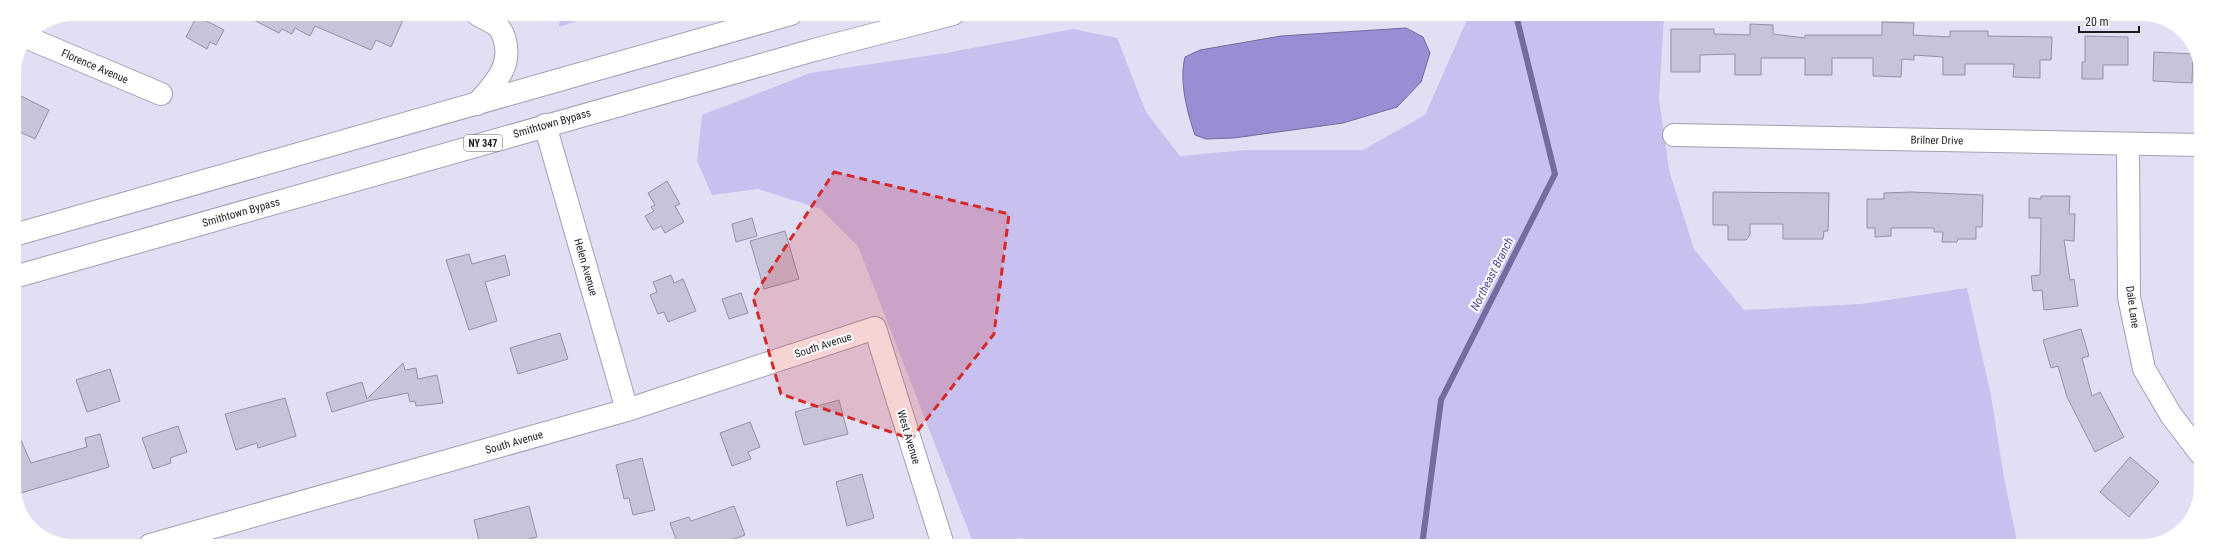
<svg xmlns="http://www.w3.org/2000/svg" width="2215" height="560" viewBox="0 0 2215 560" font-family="'Roboto Condensed',sans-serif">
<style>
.green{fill:#c8c1f0}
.water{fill:#998dd3;stroke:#746b9e}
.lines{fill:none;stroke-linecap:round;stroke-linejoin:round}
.stream{stroke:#746b9e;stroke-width:6}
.building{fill:#c7c4d9;stroke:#9391a4}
.minor-casing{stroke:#a19fb3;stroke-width:24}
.highway-casing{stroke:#a19fb3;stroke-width:24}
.minor{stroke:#fff;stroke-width:22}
.highway{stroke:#fff;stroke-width:22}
.marked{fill:#d62828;fill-opacity:0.2;stroke:#d62828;stroke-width:3;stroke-dasharray:8 5;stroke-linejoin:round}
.labels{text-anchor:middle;stroke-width:4;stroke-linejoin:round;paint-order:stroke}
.shield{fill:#fff;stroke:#616065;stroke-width:1}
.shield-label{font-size:10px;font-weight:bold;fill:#1d1c23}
.street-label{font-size:11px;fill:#1d1c23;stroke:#fff}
.water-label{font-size:12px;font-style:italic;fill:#543f93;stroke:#fff}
</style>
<rect width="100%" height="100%" fill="#e1dff4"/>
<g class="green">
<path d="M 560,14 L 597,14 L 559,27 Z"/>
<path d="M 1469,15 L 1664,15 L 1659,99 L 1669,170 L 1694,249 L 1744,310 L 1861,304 L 1967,288 L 1991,396 L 2004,478 L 2018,546 L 1035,545 L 1020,538 L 990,545 L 974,545 L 858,246 L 821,209 L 758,189 L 712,195 L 697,161 L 702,115 L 810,73 L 946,53 L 1073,29 L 1117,38 L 1146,112 L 1180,156 L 1246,150 L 1363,150 L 1425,115 Z"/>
</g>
<path class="water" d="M 1406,28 L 1423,37 L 1430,53 L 1421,82 L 1397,107 L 1343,123 L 1234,138 L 1206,139 L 1195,135 C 1187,112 1179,81 1185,57 L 1200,50 L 1281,36 Z"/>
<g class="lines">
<path class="stream" d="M 1422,546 L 1441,400 L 1555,174 L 1516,15"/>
</g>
<g class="building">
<path d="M 242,14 L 389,14 L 403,20 L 391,47 L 376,40 L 371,50 L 315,26 L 310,36 L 295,28 L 292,34 L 282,29 L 279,33 Z"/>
<path d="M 197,16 L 224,30 L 216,45 L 210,42 L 207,49 L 186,37 Z"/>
<path d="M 1882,22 L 1914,23 L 1913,35 L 1950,37 L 1950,31 L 1988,31 L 1988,36 L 2052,37 L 2051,60 L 2040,60 L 2040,78 L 2013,77 L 2014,64 L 1965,64 L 1965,75 L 1943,75 L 1943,57 L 1914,55 L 1914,60 L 1902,59 L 1901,77 L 1873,76 L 1873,58 L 1832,58 L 1832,75 L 1805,75 L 1805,58 L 1761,58 L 1761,75 L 1735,75 L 1735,54 L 1700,55 L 1700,72 L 1671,72 L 1671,29 L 1714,29 L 1714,34 L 1750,35 L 1750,24 L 1773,25 L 1773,34 L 1805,38 L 1805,35 L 1882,35 Z"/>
<path d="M 2085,36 L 2128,37 L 2128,65 L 2103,65 L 2103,79 L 2082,79 L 2082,62 L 2085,62 Z"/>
<path d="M 2154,52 L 2193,54 L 2192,83 L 2153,81 Z"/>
<path d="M 19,95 L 49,110 L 35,139 L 14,129 L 14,105 Z"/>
<path d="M 667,181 L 680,204 L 675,206 L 684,222 L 665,233 L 661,226 L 653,230 L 645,216 L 654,211 L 651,207 L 655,205 L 648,193 Z"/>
<path d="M 1713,192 L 1829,193 L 1828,231 L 1824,231 L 1823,239 L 1783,239 L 1783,224 L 1750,224 L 1750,235 L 1746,240 L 1728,240 L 1728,225 L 1713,225 Z"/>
<path d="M 1911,192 L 1983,195 L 1982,227 L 1976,227 L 1976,239 L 1958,239 L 1957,242 L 1942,242 L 1943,232 L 1934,232 L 1934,228 L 1891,228 L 1891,236 L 1875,237 L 1875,228 L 1867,228 L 1867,199 L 1884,199 L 1884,193 Z"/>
<path d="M 2041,196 L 2070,196 L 2069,214 L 2075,214 L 2074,241 L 2064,240 L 2070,280 L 2074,279 L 2078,306 L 2044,310 L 2042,290 L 2033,291 L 2031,276 L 2040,275 L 2041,218 L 2029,218 L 2029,198 L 2041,199 Z"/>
<path d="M 752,218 L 757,236 L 736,242 L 732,224 Z"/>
<path d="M 785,231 L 799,279 L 764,289 L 750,241 Z"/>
<path d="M 469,254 L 472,264 L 505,255 L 510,275 L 485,282 L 497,321 L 469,330 L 446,260 Z"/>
<path d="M 671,275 L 674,283 L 683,279 L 696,311 L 668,322 L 664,312 L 658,314 L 650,295 L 657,292 L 653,282 Z"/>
<path d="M 741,293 L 748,313 L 729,319 L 722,299 Z"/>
<path d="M 2081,329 L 2089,356 L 2082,358 L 2092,396 L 2100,392 L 2124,437 L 2095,452 L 2067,397 L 2058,366 L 2051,368 L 2043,340 Z"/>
<path d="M 560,333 L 568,359 L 518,374 L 510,348 Z"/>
<path d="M 403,363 L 405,370 L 416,368 L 418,379 L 437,375 L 443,403 L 416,406 L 415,401 L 410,402 L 408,393 L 368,401 L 332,412 L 326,393 L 362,382 L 367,399 Z"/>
<path d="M 110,369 L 120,401 L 87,412 L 76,380 Z"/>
<path d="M 285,398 L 296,436 L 258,448 L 257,443 L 236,450 L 225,414 Z"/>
<path d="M 839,400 L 848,434 L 804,445 L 795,412 Z"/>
<path d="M 750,422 L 760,447 L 748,452 L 751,459 L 732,466 L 720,433 Z"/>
<path d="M 14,424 L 31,463 L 87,447 L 85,438 L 100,434 L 109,467 L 14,495 Z"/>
<path d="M 178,426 L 187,452 L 170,458 L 171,463 L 153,469 L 142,438 Z"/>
<path d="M 2130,457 L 2159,482 L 2129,517 L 2100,492 Z"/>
<path d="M 642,458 L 655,510 L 633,515 L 629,498 L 624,499 L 616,465 Z"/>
<path d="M 862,474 L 874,518 L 847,526 L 836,482 Z"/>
<path d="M 529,506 L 537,537 L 517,542 L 518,545 L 480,545 L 474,520 Z"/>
<path d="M 734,506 L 745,535 L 718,545 L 678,545 L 670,523 L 689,517 L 691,521 Z"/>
</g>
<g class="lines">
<g class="minor-casing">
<g id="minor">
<path d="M 28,38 L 161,94"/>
<path d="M 477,104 C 493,85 512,68 505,41 C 504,36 501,29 496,25 C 491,21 483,18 477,14"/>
<path d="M 545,125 L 627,410"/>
<path d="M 1674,135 L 2201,145"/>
<path d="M 2128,144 L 2129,297 L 2144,369 L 2171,415 L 2200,453"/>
<path d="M 150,545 L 627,410 L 875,328 L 943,545"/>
</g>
</g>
<g class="highway-casing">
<g id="highway">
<path d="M 14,235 L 791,14"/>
<path d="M 14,277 L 814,50 L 953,14"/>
</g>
</g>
<use href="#minor" class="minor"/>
<use href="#highway" class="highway"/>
</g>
<path class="marked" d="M 834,172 L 1009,214 L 994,334 L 911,439 L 781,394 L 753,297 Z"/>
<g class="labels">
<rect class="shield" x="464" y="135" width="38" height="16" rx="3"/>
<g class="shield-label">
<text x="483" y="147">NY 347</text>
</g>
<g class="street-label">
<text transform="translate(95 66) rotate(23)" y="4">Florence Avenue</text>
<text transform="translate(552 123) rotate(-16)" y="4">Smithtown Bypass</text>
<text transform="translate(1937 140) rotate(1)" y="4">Brilner Drive</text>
<text transform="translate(241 212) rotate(-16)" y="4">Smithtown Bypass</text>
<text transform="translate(586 267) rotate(74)" y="4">Helen Avenue</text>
<text transform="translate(2133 307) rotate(82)" y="4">Dale Lane</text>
<text transform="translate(823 345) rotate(-18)" y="4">South Avenue</text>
<text transform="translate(909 437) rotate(73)" y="4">West Avenue</text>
<text transform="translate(514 442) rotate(-16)" y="4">South Avenue</text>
</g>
<g class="water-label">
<text transform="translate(1492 274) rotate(-63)" y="4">Northeast Branch</text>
</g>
</g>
<path d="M0 0H2215V560H0ZM73 21H2142A52 52 0 0 1 2194 73V487A52 52 0 0 1 2142 539H73A52 52 0 0 1 21 487V73A52 52 0 0 1 73 21Z" fill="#fff" fill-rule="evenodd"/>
<path d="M2079 26v6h60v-6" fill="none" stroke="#1d1c23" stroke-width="2"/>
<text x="2085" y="26" font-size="12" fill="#1d1c23" stroke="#ffffff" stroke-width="3" paint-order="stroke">20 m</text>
</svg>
